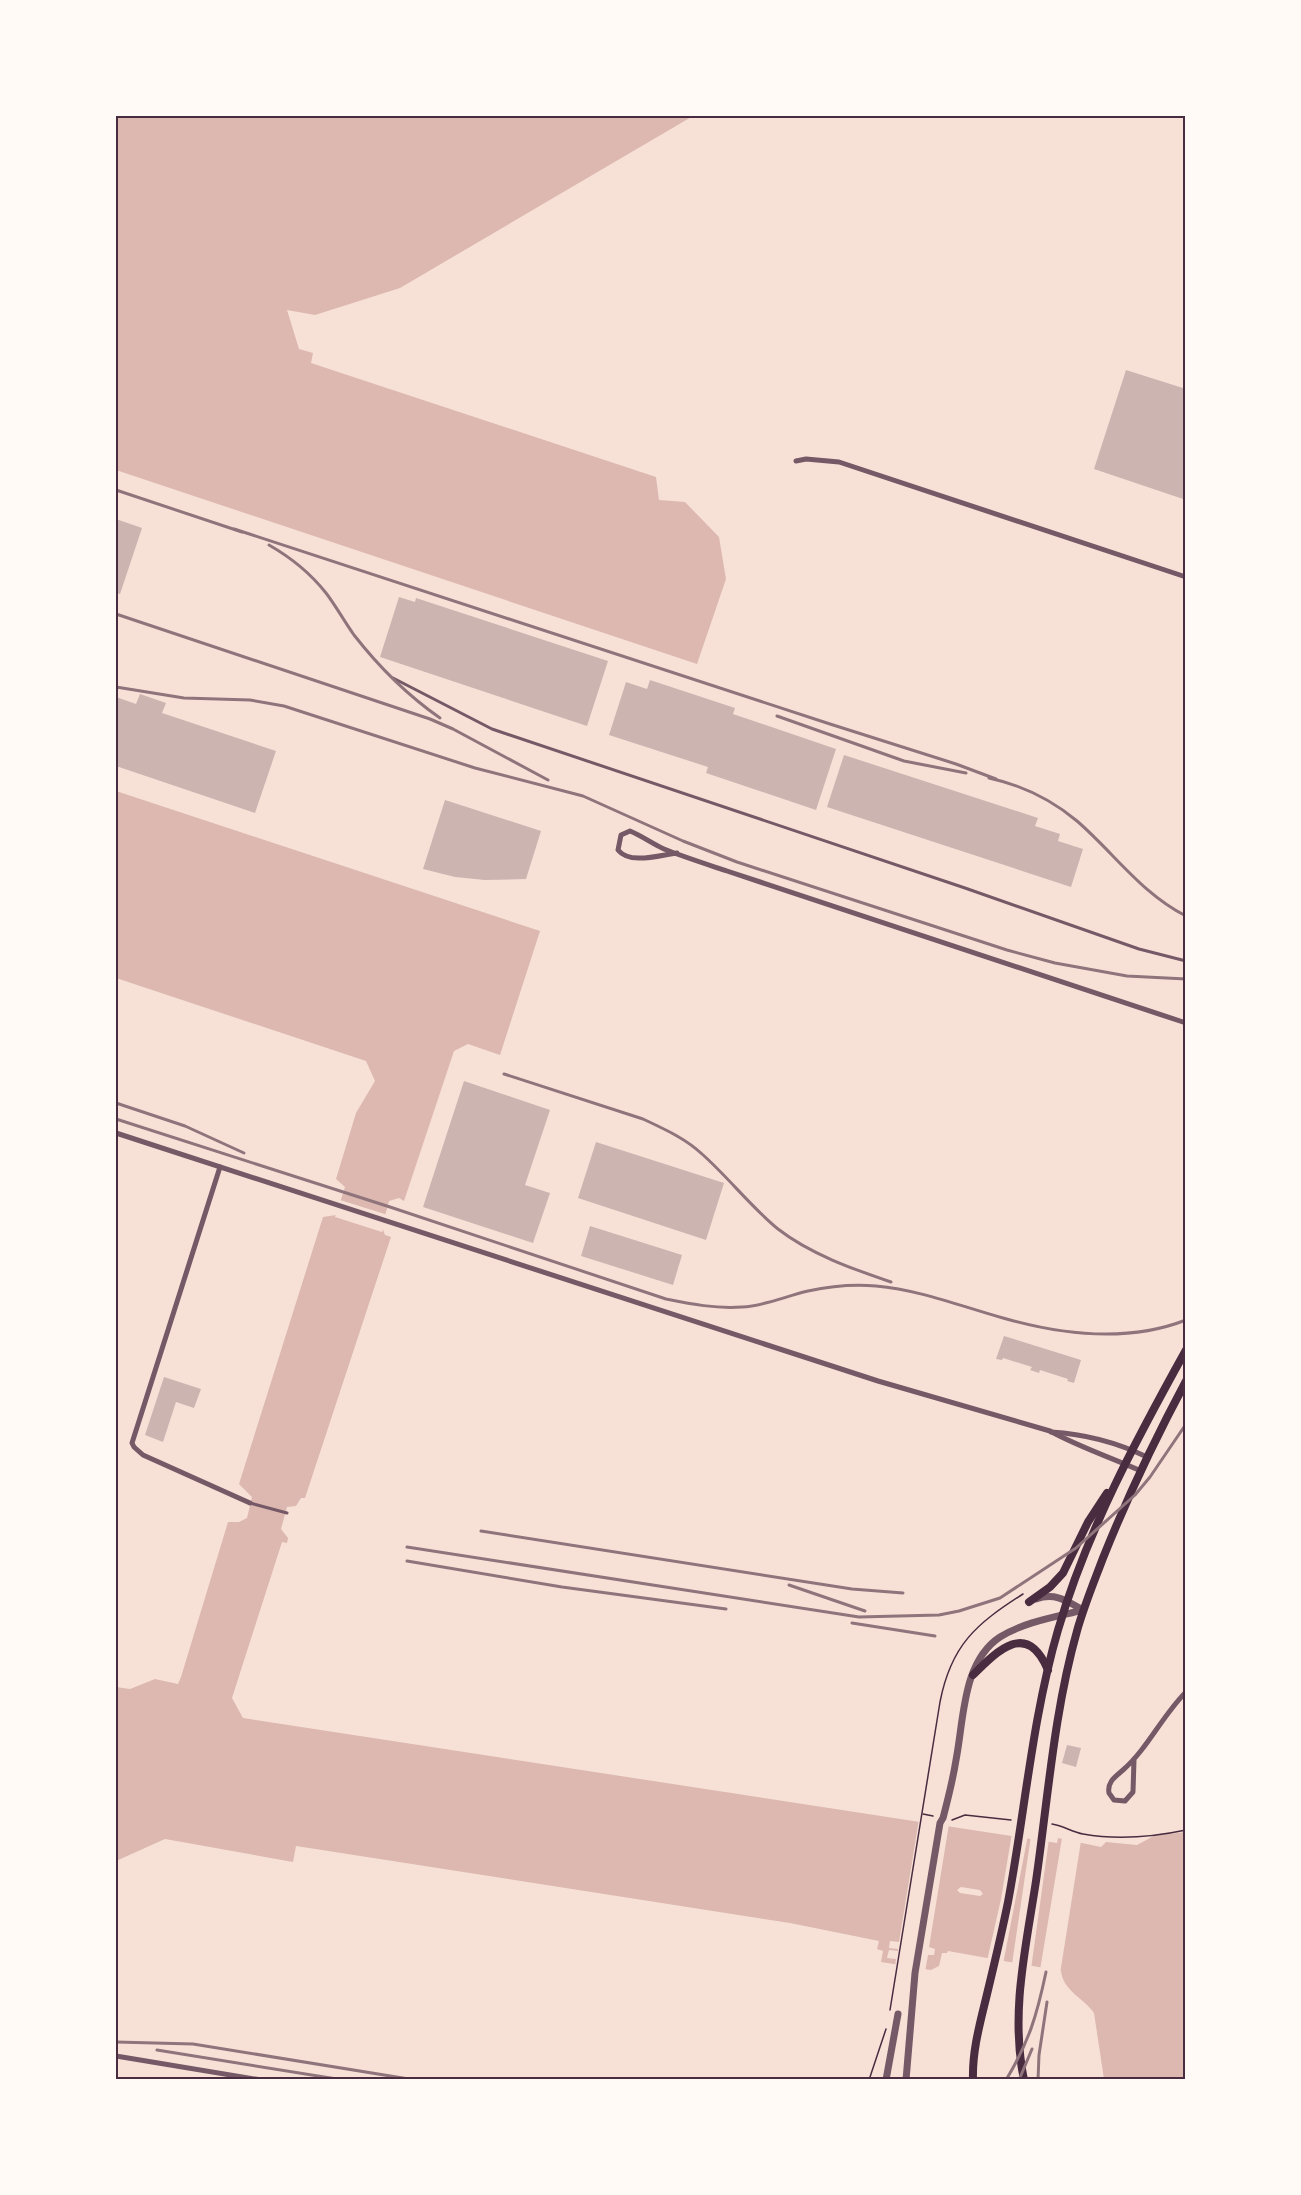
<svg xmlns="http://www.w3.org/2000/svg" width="1301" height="2195" viewBox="0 0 1301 2195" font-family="'Public Sans',sans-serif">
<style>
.water{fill:#dcb8b0;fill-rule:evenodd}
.pier{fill:#f7e1d7}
.building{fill:#ccb4b1}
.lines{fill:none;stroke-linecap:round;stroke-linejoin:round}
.path{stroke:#4a2c40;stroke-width:1.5}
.service{stroke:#755966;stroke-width:3}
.minor{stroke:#755966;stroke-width:5}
.tertiary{stroke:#755966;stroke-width:7}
.primary{stroke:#4a2c40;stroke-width:8}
.rail{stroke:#8f747c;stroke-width:3}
.neatline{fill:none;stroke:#4a2c40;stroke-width:2}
</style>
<rect width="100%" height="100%" fill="#f7e1d7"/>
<g class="water">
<path d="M 116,116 L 693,116 L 400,288 L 315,315 L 287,310 L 299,349 L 313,353 L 311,363 L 656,477 L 659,500 L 685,502 L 719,537 L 726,579 L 697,664 L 116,470 Z"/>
<path d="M 116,791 L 540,931 L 500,1055 L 468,1044 L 454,1051 L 404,1201 L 399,1198 L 389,1201 L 382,1227 L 385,1235 L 391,1237 L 389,1243 L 305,1498 L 301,1498 L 296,1506 L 287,1507 L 281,1529 L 288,1538 L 287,1543 L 282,1542 L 232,1698 L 243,1718 L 1057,1843 L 1058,1838 L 1101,1847 L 1106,1842 L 1137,1845 L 1185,1819 L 1185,2079 L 1104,2079 L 1094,2013 C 1084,1998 1063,1991 1061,1971 L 948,1951 L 947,1953 L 942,1953 L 939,1966 L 931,1970 L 881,1962 L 883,1951 L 877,1949 L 879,1941 L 790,1923 L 296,1846 L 293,1862 L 165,1839 L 116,1861 L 116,1687 L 130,1689 L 155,1679 L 178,1684 L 181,1677 L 228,1522 L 239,1522 L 247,1518 L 252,1497 L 239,1484 L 323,1217 L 336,1215 L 345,1187 L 336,1179 L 356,1113 L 375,1081 L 366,1061 L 116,978 ZM 961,1887 L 980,1890 L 983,1894 L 980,1896 L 960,1893 L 957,1890 Z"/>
</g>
<g class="pier">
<path d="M 340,1200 L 388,1215 L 382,1232 L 335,1217 Z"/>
<path d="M 1186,1816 L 1185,1832 L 1145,1837 L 1184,1816 Z"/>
<path d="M 919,1819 L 953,1824 L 949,1824 L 929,1947 L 935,1949 L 934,1955 L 928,1955 L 925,1972 L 895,1967 L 896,1959 L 887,1958 L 889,1950 L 898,1951 L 898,1949 L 889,1948 L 890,1941 L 899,1942 Z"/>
<path d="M 1012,1833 L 1028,1835 L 1003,1964 L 987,1961 L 1001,1899 Z"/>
<path d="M 1031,1836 L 1049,1839 L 1031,1969 L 1012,1964 Z"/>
<path d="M 1062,1838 L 1081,1841 L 1060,1974 L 1040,1970 Z"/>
</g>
<g class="building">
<path d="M 1126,370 L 1186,389 L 1186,500 L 1094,469 Z"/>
<path d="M 116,519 L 142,528 L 120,594 L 116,593 Z"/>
<path d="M 399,597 L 415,602 L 416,598 L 608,661 L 587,726 L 380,657 Z"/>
<path d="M 650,680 L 735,708 L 733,714 L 836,749 L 816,810 L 706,773 L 708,767 L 609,735 L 626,682 L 647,689 Z"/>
<path d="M 140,694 L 166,703 L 162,713 L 276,751 L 255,813 L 116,766 L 116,697 L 136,704 Z"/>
<path d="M 844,755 L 1038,818 L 1035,826 L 1060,834 L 1058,841 L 1083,849 L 1071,887 L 827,807 Z"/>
<path d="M 445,800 L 541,831 L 526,879 L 485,880 L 455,877 L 423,869 Z"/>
<path d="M 464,1081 L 550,1110 L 525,1185 L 550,1193 L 533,1243 L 423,1207 Z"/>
<path d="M 596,1142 L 724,1183 L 706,1240 L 578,1198 Z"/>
<path d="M 590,1226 L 682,1255 L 673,1285 L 581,1256 Z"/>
<path d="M 1004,1336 L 1081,1360 L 1074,1383 L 1067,1381 L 1068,1379 L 1040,1370 L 1039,1373 L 1030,1370 L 1032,1367 L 1003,1358 L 1002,1360 L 996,1359 Z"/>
<path d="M 164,1377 L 201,1389 L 194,1408 L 176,1402 L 163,1442 L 145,1435 Z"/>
<path d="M 1067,1745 L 1081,1748 L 1076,1767 L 1062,1763 Z"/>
</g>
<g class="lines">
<g class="path">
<path d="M 923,1814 L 933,1816"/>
<path d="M 952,1820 L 965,1815 L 1011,1820"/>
<path d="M 1052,1824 C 1064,1826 1072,1832 1083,1834 C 1116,1840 1153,1837 1186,1830"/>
<path d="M 890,2010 L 940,1702 C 951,1645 976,1624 1023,1594"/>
<path d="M 869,2080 L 886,2029"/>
</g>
<g class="service">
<path d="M 393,678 L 492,729 L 965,888 L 1139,949 L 1186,961"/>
<path d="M 250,1503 L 287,1513"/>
</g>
<g class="minor">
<path d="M 796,461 L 806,459 L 839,462 L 1186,577"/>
<path d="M 677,853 C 660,855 630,865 618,850 L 621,835 L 630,831 C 642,836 653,844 664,849 C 684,857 706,864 727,871 L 1186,1023"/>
<path d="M 116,1133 L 878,1381 L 1050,1431 C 1079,1447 1110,1457 1141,1471"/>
<path d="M 220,1167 L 132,1443 L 134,1447 L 143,1455 L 250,1503"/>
<path d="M 1051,1432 C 1085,1434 1116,1442 1147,1457"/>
<path d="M 1134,1760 L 1133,1792 L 1125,1801 L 1114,1800 L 1109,1793 C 1107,1782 1115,1777 1123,1770 C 1148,1748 1162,1716 1186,1692"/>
<path d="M 116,2056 L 261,2080"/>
</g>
<g class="tertiary">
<path d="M 1036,1599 C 1055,1592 1067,1601 1083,1610"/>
<path d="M 886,2080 L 898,2014"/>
<path d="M 906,2080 L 915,1973 L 940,1823 L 943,1818 C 948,1799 953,1779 956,1760 C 964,1720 962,1662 1000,1637 C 1024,1622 1055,1617 1083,1610"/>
</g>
<g class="primary">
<path d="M 1029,1602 L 1050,1587 L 1063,1573 L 1088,1522 L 1107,1493"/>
<path d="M 973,1675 C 999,1649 1027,1621 1048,1670"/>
<path d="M 973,2080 C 972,2049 981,2020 988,1990 C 995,1961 1002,1932 1008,1902 C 1025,1812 1032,1719 1058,1630 C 1087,1531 1136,1440 1186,1350"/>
<path d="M 1024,2080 C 1010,2013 1026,1947 1036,1881 C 1048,1798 1054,1712 1077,1631 C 1084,1606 1094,1582 1103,1558 C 1127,1498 1155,1439 1186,1381"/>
</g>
<g class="rail">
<path d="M 116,490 L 242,532"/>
<path d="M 234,529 L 830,724 L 956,764 L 996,779"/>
<path d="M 269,545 C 290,557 311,574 326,593 C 336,606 344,621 354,635 C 379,667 407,695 440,718"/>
<path d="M 116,614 L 430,719 L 453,729 L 548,780"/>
<path d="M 116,687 L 184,698 L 250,700 L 284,706 L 475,768 L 583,796 L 683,841 L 737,862 L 1007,950 L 1055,963 L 1127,976 L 1186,979"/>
<path d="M 777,716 L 904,761 L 966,773"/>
<path d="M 989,778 C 1021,785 1052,800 1077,821 C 1114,853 1141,893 1186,916"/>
<path d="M 504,1074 L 643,1119 C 664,1129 685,1138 702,1154 C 729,1178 750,1206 778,1229 C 810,1254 853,1269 891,1282"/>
<path d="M 116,1103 L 185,1126 L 244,1153"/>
<path d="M 116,1119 L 390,1207 L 666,1299 C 691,1304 716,1309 742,1307 C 765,1306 786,1296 808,1291 C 831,1286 852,1284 876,1286 C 920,1290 960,1306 1003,1318 C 1062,1335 1127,1343 1186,1320"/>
<path d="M 481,1531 L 852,1589 L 903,1593"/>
<path d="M 407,1547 L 859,1617 L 939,1615 L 959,1611 L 1000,1598 L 1076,1548 L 1135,1495 L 1150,1477 L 1186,1424"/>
<path d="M 407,1561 L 562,1587 L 726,1609"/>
<path d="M 789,1585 L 865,1611"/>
<path d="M 852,1623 L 935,1636"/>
<path d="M 116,2042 L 193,2044 L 415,2080"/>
<path d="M 157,2050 L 343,2080"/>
<path d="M 1006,2080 C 1029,2042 1037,2015 1046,1972"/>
<path d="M 1019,2080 L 1032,2049"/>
<path d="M 1038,2080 L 1039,2055 L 1047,2002"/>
</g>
</g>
<rect width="1301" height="2195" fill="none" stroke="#fffaf5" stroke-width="234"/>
<rect x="117" y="117" width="1067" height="1961" class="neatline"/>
</svg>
